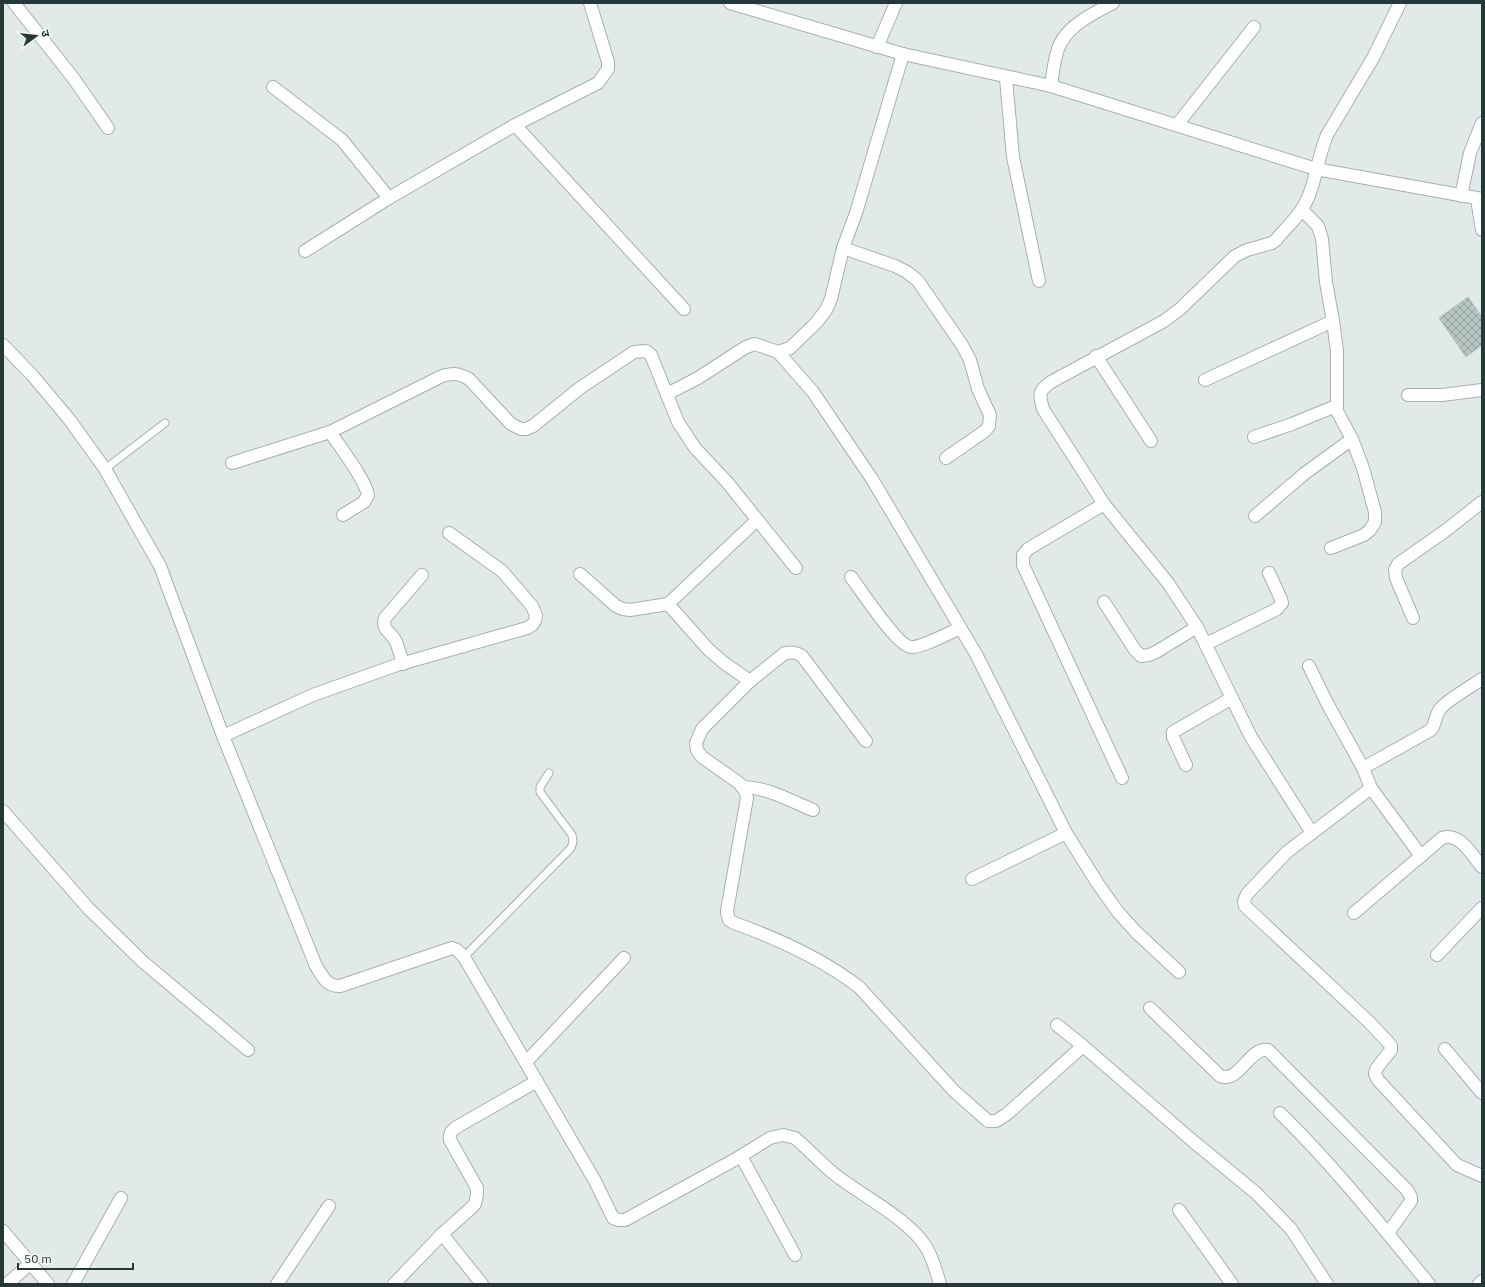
<svg xmlns="http://www.w3.org/2000/svg" width="1485" height="1287" viewBox="0 0 1485 1287" font-family="'IBM Plex Sans','Noto Sans Devanagari',sans-serif">
<style>
.building{fill:url(#building-cross-hatch);stroke:#b5c3c0}
.lines{fill:none;stroke-linecap:round;stroke-linejoin:round}
.service-casing{stroke:#a5b1af;stroke-width:9}
.minor-casing{stroke:#a5b1af;stroke-width:14}
.service{stroke:#fff;stroke-width:7}
.minor{stroke:#fff;stroke-width:12}
</style>
<defs>
<pattern id="building-cross-hatch" width="8" height="8" patternUnits="userSpaceOnUse"><rect width="8" height="8" fill="#b7c5c1"/><path d="M0 0l8 8M0 8l8-8" fill="none" stroke="#95a19e"/></pattern>
</defs>
<rect width="100%" height="100%" fill="#e2eae8"/>
<path class="building" d="M 1468,297 L 1482,317 L 1482,345 L 1466,357 L 1439,318 Z"/>
<g class="lines">
<g class="service-casing">
<g id="service">
<path d="M 105,469 L 165,423"/>
<path d="M 464,957 L 571,848 L 573,842 L 572,835 L 540,792 L 540,787 L 549,773"/>
</g>
</g>
<g class="minor-casing">
<g id="minor">
<path d="M 14,3 L 74,79 L 108,128"/>
<path d="M 730,3 L 903,54 L 1051,86 L 1316,169 L 1482,199"/>
<path d="M 877,47 L 896,3"/>
<path d="M 1006,78 L 1013,157 L 1039,281"/>
<path d="M 1051,86 C 1053,72 1054,57 1060,44 C 1070,24 1094,13 1113,3"/>
<path d="M 273,87 L 342,140 L 389,198"/>
<path d="M 515,125 L 684,309"/>
<path d="M 1177,125 L 1254,27"/>
<path d="M 1461,196 L 1470,153 L 1482,123"/>
<path d="M 1477,199 L 1482,230"/>
<path d="M 1302,210 L 1318,226 L 1322,239 L 1326,282 L 1333,321 L 1337,351 L 1337,411 L 1352,439 L 1363,468 L 1375,512 L 1375,522 L 1370,530 L 1364,535 L 1331,548"/>
<path d="M 843,248 L 895,266 L 907,272 L 918,281 L 962,345 L 970,360 L 978,389 L 990,415 L 989,426 L 985,431 L 946,458"/>
<path d="M 305,251 L 389,198 L 515,125 L 598,83 L 608,69 L 608,62 L 590,3"/>
<path d="M 3,345 L 32,375 L 69,419 L 105,469 L 160,566 L 223,736 L 316,966 C 323,977 326,986 340,986 L 452,948 L 457,950 L 464,957 L 595,1181 L 613,1218 L 619,1220 L 625,1220 L 736,1159 L 770,1138 L 783,1135 L 795,1138 C 808,1149 820,1162 833,1173 C 860,1195 908,1218 926,1247 C 933,1258 936,1271 940,1284"/>
<path d="M 778,352 L 813,392 L 872,479 L 976,654 L 1066,833 L 1098,884 L 1118,912 L 1136,932 L 1179,972"/>
<path d="M 1096,356 L 1151,441"/>
<path d="M 1205,380 L 1333,321"/>
<path d="M 667,394 L 698,378 L 746,347 L 755,344 L 778,352 L 790,348 L 816,323 L 826,310 L 831,299 L 843,248 L 856,213 L 903,54"/>
<path d="M 1408,395 L 1442,395 L 1482,390"/>
<path d="M 330,432 C 340,447 365,479 368,495 L 364,502 L 343,515"/>
<path d="M 1254,437 L 1292,424 L 1336,406"/>
<path d="M 232,463 L 330,432 L 442,376 C 454,373 458,373 469,379 L 511,424 L 521,429 L 526,429 L 533,426 L 580,388 L 634,352 L 646,351 L 651,355 L 678,422 L 695,448 L 727,482 L 796,568"/>
<path d="M 1104,504 L 1028,549 L 1023,555 L 1023,565 L 1122,778"/>
<path d="M 1255,516 L 1304,474 L 1352,439"/>
<path d="M 580,574 L 616,606 L 623,609 L 630,610 L 668,604 L 757,520"/>
<path d="M 851,577 C 861,590 897,646 911,647 C 921,648 949,633 960,628"/>
<path d="M 1104,602 L 1135,650 L 1141,656 L 1149,655 L 1156,652 L 1197,627"/>
<path d="M 668,604 L 708,649 L 724,663 L 750,681"/>
<path d="M 1413,618 L 1396,578 L 1395,570 L 1398,564 L 1445,531 L 1482,502"/>
<path d="M 1206,644 L 1277,609 L 1282,603 L 1281,599 L 1269,573"/>
<path d="M 403,664 C 401,657 399,649 396,642 C 392,632 381,631 385,618 L 422,575"/>
<path d="M 1309,666 L 1327,703 L 1363,768 L 1371,788 L 1421,856"/>
<path d="M 223,736 L 313,695 L 397,665 L 527,628 L 532,625 L 535,621 L 536,615 L 532,606 L 502,571 L 449,533"/>
<path d="M 866,741 L 802,656 C 796,652 792,652 785,653 L 750,681 L 702,729 L 696,743 L 697,750 L 702,757 L 739,783 L 745,790 L 747,798 L 728,905 L 727,912 L 729,920 L 734,923 C 779,939 821,958 859,987 L 954,1091 L 988,1121 L 996,1121 L 1007,1114 L 1083,1046"/>
<path d="M 1186,765 L 1173,737 L 1173,732 L 1232,698"/>
<path d="M 1363,768 L 1431,730 C 1436,723 1435,716 1440,709 C 1447,700 1472,686 1482,679"/>
<path d="M 742,787 C 767,787 791,801 813,810"/>
<path d="M 1371,788 L 1287,852 L 1247,894 L 1244,901 L 1245,906 L 1369,1022 L 1387,1041 L 1391,1046 L 1391,1050 L 1376,1069 L 1375,1074 L 1378,1080 L 1457,1165 L 1482,1176"/>
<path d="M 3,811 L 88,908 L 142,961 L 248,1050"/>
<path d="M 1312,833 L 1251,737 L 1197,627 L 1168,583 L 1104,504 L 1043,409 C 1039,394 1038,391 1051,382 L 1164,321 L 1180,309 L 1235,256 L 1247,250 L 1272,243 L 1276,240 C 1284,230 1295,220 1302,209 C 1316,187 1317,158 1327,135 L 1373,58 L 1400,3"/>
<path d="M 972,879 L 1066,833"/>
<path d="M 1354,913 L 1442,838 C 1460,832 1472,855 1482,867"/>
<path d="M 1437,955 L 1482,908"/>
<path d="M 1150,1008 L 1220,1076 C 1239,1084 1249,1047 1268,1050 L 1407,1190 L 1411,1197 L 1411,1201 L 1388,1233"/>
<path d="M 1057,1025 L 1083,1046 L 1194,1142 L 1256,1193 L 1291,1229 L 1327,1284"/>
<path d="M 1445,1049 L 1482,1093"/>
<path d="M 527,1061 L 624,958"/>
<path d="M 1280,1113 C 1334,1166 1381,1225 1429,1284"/>
<path d="M 741,1156 L 795,1255"/>
<path d="M 1179,1210 L 1232,1284"/>
<path d="M 3,1231 L 48,1284"/>
<path d="M 442,1234 L 482,1284"/>
<path d="M 7,1284 L 31,1263"/>
<path d="M 73,1284 L 121,1198"/>
<path d="M 277,1284 L 329,1206"/>
<path d="M 394,1284 L 442,1234 L 470,1209 L 475,1204 L 477,1195 L 477,1188 L 450,1140 C 449,1134 451,1132 455,1128 L 537,1081"/>
<path d="M 1479,1284 L 1482,1281"/>
</g>
</g>
<use href="#service" class="service"/>
<use href="#minor" class="minor"/>
</g>
<rect width="1485" height="1287" fill="none" stroke="#243937" stroke-width="8"/>
<g transform="translate(36 36) rotate(75)" stroke="#f2f7f5" stroke-width="3" paint-order="stroke">
<path d="M0-3L7 15L0 10L-7 15Z" fill="#243937"/>
<text y="-6" font-size="11" font-weight="bold" text-anchor="middle" fill="#243937">उ</text>
</g>
<path d="M18 1263v6h115v-6" fill="none" stroke="#243937" stroke-width="2"/>
<text x="24" y="1263" font-size="12" fill="#243937" stroke="#f2f7f5" stroke-width="3" paint-order="stroke">50 m</text>
</svg>
